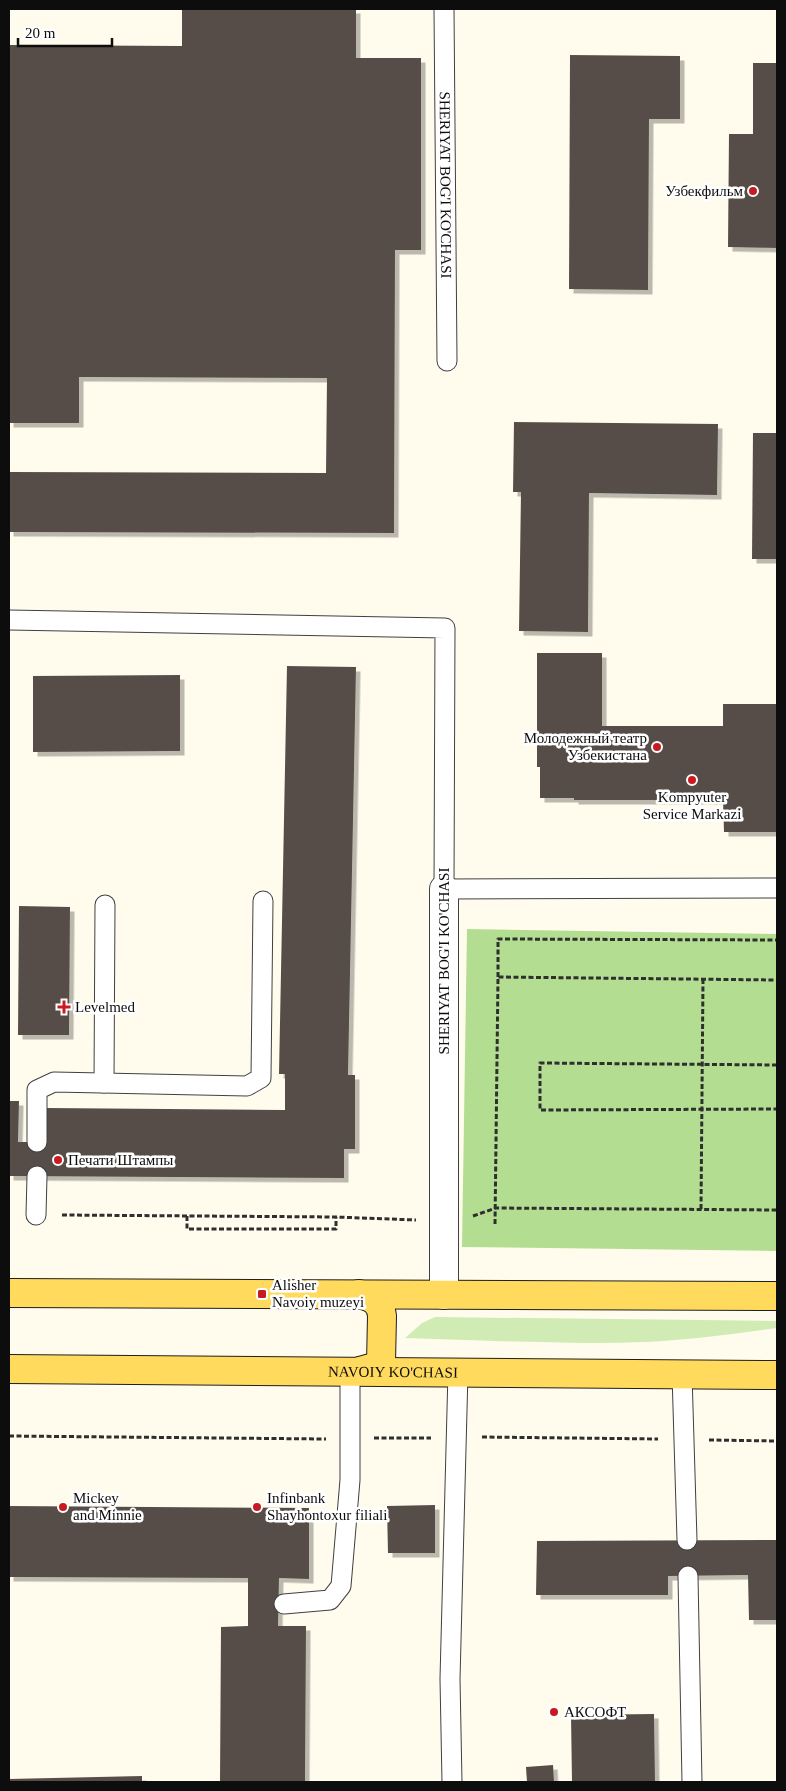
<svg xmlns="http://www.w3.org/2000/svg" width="786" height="1791" viewBox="0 0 786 1791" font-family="'Times New Roman',serif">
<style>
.green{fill:#d0ecb4}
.forest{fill:#b3de92}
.building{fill:#564e49;filter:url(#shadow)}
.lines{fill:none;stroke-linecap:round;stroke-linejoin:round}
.service-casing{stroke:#404040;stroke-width:21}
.minor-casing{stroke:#404040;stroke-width:30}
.primary-casing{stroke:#1e1e1e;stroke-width:30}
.path{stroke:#2f2f2f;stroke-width:3;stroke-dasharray:5 2.5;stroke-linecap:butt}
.service{stroke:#fff;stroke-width:19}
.minor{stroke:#fff;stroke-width:28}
.primary{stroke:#ffda5d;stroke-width:28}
.poi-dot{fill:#c61c21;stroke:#fff;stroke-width:2}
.labels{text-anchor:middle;stroke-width:5;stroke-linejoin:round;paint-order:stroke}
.street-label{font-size:15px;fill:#0d0d0d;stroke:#fff}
.poi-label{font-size:15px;fill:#0d0d0d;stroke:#fff;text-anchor:start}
</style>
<defs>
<filter id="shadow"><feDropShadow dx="4.5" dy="4.5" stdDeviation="0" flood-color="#0004"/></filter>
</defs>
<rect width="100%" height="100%" fill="#fffced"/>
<path class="green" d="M 435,1317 L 777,1321 L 777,1328 C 733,1334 689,1340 645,1342 C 565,1345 485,1340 405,1338 L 422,1323 Z"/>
<path class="forest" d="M 467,929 L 777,934 L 777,1251 L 462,1247 Z"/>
<g class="building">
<path d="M 182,9 L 356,9 L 356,58 L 421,58 L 421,250 L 395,250 L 394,533 L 9,532 L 9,472 L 326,473 L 327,378 L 79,377 L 79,423 L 9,423 L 9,45 L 182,46 Z"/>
<path d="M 570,55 L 680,56 L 680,119 L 649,119 L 648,290 L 569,289 Z"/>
<path d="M 753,63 L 777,63 L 777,248 L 728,247 L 729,134 L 753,134 Z"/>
<path d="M 514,422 L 718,424 L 717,495 L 589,493 L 588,632 L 519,631 L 521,492 L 513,492 Z"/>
<path d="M 753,433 L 777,433 L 777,559 L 752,559 Z"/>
<path d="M 537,653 L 602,653 L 602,726 L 723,726 L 723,704 L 777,704 L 777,832 L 724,832 L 723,800 L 574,800 L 574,798 L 540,798 L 540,767 L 537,767 Z"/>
<path d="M 287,666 L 356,667 L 348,1075 L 355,1075 L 355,1149 L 344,1149 L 344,1178 L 9,1176 L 9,1101 L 19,1101 L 18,1142 L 47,1142 L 47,1108 L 285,1110 L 285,1074 L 279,1074 Z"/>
<path d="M 180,675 L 180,751 L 33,752 L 33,676 Z"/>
<path d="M 19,906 L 70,907 L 69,1035 L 18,1035 Z"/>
<path d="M 435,1505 L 435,1553 L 388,1553 L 387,1506 Z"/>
<path d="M 9,1506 L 309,1508 L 309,1579 L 279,1578 L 278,1626 L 306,1626 L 305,1782 L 220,1782 L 221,1627 L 248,1626 L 248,1578 L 9,1577 Z"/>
<path d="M 777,1540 L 777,1620 L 749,1620 L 748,1575 L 668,1576 L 668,1595 L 536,1595 L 537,1541 Z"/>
<path d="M 654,1714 L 655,1782 L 572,1782 L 571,1715 Z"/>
<path d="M 553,1765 L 554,1782 L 527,1782 L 526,1767 Z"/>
<path d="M 142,1776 L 142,1782 L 9,1782 L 9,1779 Z"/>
</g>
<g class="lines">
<g class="service-casing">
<g id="service">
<path id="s1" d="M 444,9 L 447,361"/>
<path d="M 9,620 L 445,628 L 444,889 L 777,888"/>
<path d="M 104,1083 L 105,905"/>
<path d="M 37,1142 L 37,1090 L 54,1082 L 247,1086 L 261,1078 L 263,901"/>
<path d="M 36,1215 L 37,1176"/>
<path d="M 682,1374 L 687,1540"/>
<path d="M 688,1576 L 692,1782"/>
<path d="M 284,1604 L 330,1600 L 341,1586 L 350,1480 L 350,1371"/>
<path d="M 452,1782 L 450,1679 L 458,1372"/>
</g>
</g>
<g class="minor-casing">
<path id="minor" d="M 444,889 L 444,1295"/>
</g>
<g class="primary-casing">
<g id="primary">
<path d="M 9,1293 L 777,1296"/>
<path d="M 359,1294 C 371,1297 381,1301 382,1316 L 381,1363 L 378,1366 L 360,1371"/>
<path id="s2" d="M 9,1369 L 777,1375"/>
</g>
</g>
<g class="path">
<path d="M 498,977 L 498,939 L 777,940"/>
<path d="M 777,1065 L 540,1063 L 540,1110 L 777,1109"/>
<path d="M 701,1209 L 703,979"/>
<path d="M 62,1215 L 336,1217 L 416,1220"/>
<path d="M 187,1216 L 187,1229 L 336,1229 L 336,1217"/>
<path d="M 473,1216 L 496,1208 L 777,1210"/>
<path d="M 495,1224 L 498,977 L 777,980"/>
<path d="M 9,1436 L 326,1439"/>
<path d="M 482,1437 L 658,1439"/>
<path d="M 374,1438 L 431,1438"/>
<path d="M 709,1440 L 777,1441"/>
</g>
<use href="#service" class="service"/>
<use href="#minor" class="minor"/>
<use href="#primary" class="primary"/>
</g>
<g class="poi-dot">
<circle cx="753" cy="191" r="5"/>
<circle cx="657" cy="747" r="5"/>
<circle cx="692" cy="780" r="5"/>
<path d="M61.5 999.5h5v5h5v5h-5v5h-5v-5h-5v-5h5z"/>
<circle cx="58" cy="1160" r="5"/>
<rect x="257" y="1289" width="10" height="10" rx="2.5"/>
<circle cx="63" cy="1507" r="5"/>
<circle cx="257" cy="1507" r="5"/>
<circle cx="554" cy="1712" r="5"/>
</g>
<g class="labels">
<g class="street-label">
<text dy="5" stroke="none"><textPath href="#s1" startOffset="176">SHERIYAT BOG'I KO'CHASI</textPath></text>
<text transform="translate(444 961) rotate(-90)" y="5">SHERIYAT BOG'I KO'CHASI</text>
<text dy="5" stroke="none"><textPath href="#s2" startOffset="384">NAVOIY KO'CHASI</textPath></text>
</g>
<g class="poi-label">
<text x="743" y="196" text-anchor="end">Узбекфильм</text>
<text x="647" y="743" text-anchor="end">Молодежный театр<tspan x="647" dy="17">Узбекистана</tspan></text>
<text x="692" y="802" text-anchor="middle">Kompyuter<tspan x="692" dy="17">Service Markazi</tspan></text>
<text x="75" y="1012">Levelmed</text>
<text x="68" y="1165">Печати Штампы</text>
<text x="272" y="1290">Alisher<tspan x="272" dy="17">Navoiy muzeyi</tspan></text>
<text x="73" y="1503">Mickey<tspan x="73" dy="17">and Minnie</tspan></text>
<text x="267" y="1503">Infinbank<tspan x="267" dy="17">Shayhontoxur filiali</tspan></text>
<text x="564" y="1717">АКСОФТ</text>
</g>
</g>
<rect width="786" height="1791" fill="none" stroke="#0d0d0d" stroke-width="20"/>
<path d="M18 38v8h94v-8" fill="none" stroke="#0d0d0d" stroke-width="2.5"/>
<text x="25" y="38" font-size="15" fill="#0d0d0d" stroke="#ffffff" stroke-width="4" paint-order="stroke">20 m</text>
</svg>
